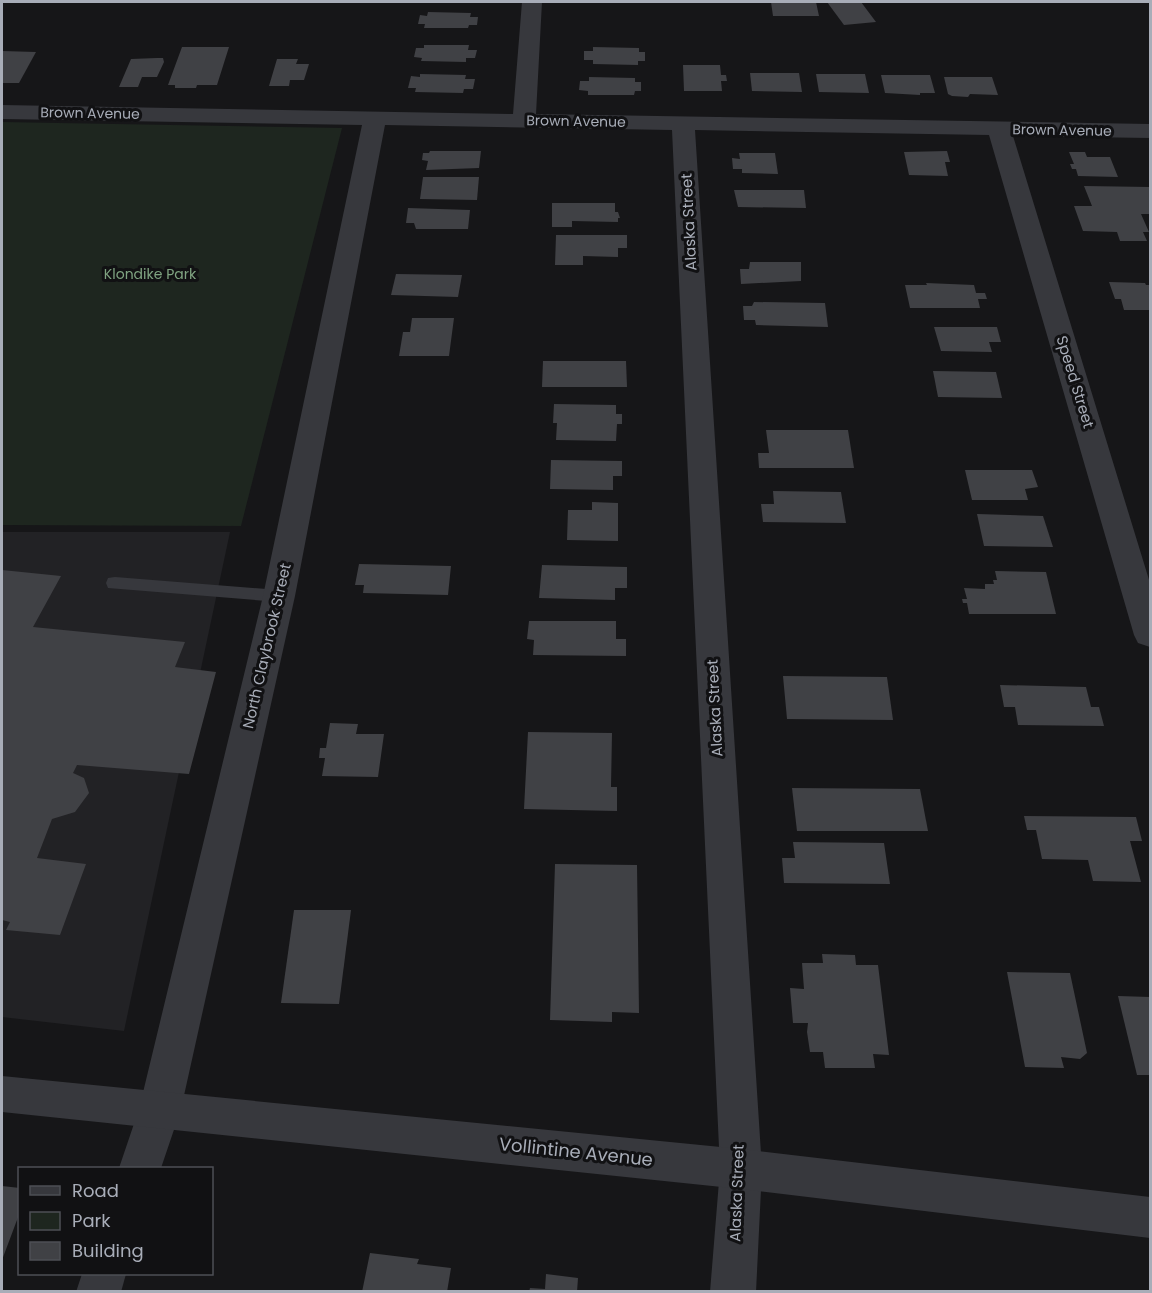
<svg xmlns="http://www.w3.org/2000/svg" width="1152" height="1293" viewBox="0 0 1152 1293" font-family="Poppins,sans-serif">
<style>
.built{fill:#222225}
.green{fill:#1e261f}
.building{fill:#404145}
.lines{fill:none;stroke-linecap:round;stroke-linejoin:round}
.service{fill:#37383d;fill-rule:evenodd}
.minor{fill:#37383d;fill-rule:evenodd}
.tertiary{fill:#37383d;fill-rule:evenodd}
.labels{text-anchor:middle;stroke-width:6;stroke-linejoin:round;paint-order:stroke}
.far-street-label{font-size:14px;fill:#a8adb8;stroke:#111113}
.far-park-label{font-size:14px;fill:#7fa381;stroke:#111113}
.street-label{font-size:15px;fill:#a8adb8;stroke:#111113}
.near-street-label{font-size:18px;fill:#a8adb8;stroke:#111113}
</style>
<rect width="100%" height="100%" fill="#161618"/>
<path class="built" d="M 2,532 L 230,532 L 124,1031 L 2,1017 Z"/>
<path class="green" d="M 2,122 L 342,128 L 241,526 L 2,525 Z"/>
<g class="building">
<path d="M 771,2 L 816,2 L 819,16 L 773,16 Z"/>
<path d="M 827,2 L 861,2 L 876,22 L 844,25 Z"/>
<path d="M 428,12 L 471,13 L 470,17 L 478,17 L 477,25 L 469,25 L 468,28 L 424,28 L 425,24 L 418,24 L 420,15 L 427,16 Z"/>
<path d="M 424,45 L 469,45 L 468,50 L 477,50 L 475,58 L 466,58 L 466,62 L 421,61 L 422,58 L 414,57 L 416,48 L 424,48 Z"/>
<path d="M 182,47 L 229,47 L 217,85 L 197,85 L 196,88 L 175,88 L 175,85 L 168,85 Z"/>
<path d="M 593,47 L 639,48 L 639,52 L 645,52 L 645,61 L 638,61 L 638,65 L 593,64 L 593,60 L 584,60 L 584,51 L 593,51 Z"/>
<path d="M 2,51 L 36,52 L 19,83 L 2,83 Z"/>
<path d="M 157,58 L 163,58 L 164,62 L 157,77 L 142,77 L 138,87 L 119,87 L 131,59 Z"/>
<path d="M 277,59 L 298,59 L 296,64 L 309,64 L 304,80 L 290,80 L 289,86 L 269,86 Z"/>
<path d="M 683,65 L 720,65 L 721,75 L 726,75 L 727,81 L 721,81 L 722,91 L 684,91 Z"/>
<path d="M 750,73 L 799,73 L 802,92 L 752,91 Z"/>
<path d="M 420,74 L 466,75 L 465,79 L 475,79 L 473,89 L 464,89 L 463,93 L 415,92 L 416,88 L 408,88 L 411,76 L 420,77 Z"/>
<path d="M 816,74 L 865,74 L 869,93 L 819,92 Z"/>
<path d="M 881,75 L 930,75 L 935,93 L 920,93 L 920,95 L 885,93 Z"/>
<path d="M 589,77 L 635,78 L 635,82 L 641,82 L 641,91 L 635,91 L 634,95 L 588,95 L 588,91 L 579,90 L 580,81 L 589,81 Z"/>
<path d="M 944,77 L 992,77 L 998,95 L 970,94 L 968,97 L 952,96 L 948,94 Z"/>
<path d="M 430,151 L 481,151 L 479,168 L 426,170 L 428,161 L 422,160 L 423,153 L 429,153 Z"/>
<path d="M 947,151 L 950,162 L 945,162 L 948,176 L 909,175 L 904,152 Z"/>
<path d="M 1069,152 L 1085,152 L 1087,157 L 1110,157 L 1118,177 L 1078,176 L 1076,169 L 1072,169 L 1070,164 L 1074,164 Z"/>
<path d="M 739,153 L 775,153 L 778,174 L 742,173 L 742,169 L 733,169 L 732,158 L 740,159 Z"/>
<path d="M 423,177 L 479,177 L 477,200 L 420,199 Z"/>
<path d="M 1084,186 L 1150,187 L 1150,214 L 1141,214 L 1149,232 L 1143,232 L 1147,241 L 1120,241 L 1117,232 L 1083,231 L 1074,206 L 1092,206 Z"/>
<path d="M 734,190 L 804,190 L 806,208 L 738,207 Z"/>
<path d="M 552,203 L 615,203 L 615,212 L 618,212 L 620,218 L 618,218 L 618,222 L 572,221 L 572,227 L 552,227 Z"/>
<path d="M 408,208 L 470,210 L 468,229 L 416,229 L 414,223 L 406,223 Z"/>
<path d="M 556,235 L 627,235 L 627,248 L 618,248 L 618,257 L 583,256 L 583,265 L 555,265 Z"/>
<path d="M 750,262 L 801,262 L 801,281 L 741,284 L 740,269 L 749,269 Z"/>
<path d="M 396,274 L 462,275 L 458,297 L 391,295 Z"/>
<path d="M 1109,282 L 1145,283 L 1146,285 L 1150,285 L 1150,310 L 1124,310 L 1121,299 L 1115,299 Z"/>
<path d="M 926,283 L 974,285 L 976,293 L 985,293 L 987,299 L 978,299 L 980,308 L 910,308 L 905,285 L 927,285 Z"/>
<path d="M 754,302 L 825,303 L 828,327 L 756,325 L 755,320 L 744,320 L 743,306 L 752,306 Z"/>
<path d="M 412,318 L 454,318 L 449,356 L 399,356 L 403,332 L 410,332 Z"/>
<path d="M 934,327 L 997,327 L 1001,342 L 989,342 L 992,352 L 941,351 Z"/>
<path d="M 543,361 L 626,361 L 627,387 L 542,387 Z"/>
<path d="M 933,371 L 996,372 L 1002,398 L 938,397 Z"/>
<path d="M 554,404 L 616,405 L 616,414 L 622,414 L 622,424 L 617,424 L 616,441 L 556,440 L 557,423 L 553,423 Z"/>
<path d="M 766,430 L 848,430 L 854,468 L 759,468 L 758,453 L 769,453 Z"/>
<path d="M 551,460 L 622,461 L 622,476 L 613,476 L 613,490 L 550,489 Z"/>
<path d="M 965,470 L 1032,470 L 1038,487 L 1025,489 L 1028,500 L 972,500 Z"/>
<path d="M 773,491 L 841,492 L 846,523 L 763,522 L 761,504 L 774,504 Z"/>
<path d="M 592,502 L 618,503 L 618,541 L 567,540 L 568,510 L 592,510 Z"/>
<path d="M 977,514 L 1043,516 L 1053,547 L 984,546 Z"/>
<path d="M 359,564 L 451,566 L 448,595 L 363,593 L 364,585 L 355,585 Z"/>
<path d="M 542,565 L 627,567 L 627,588 L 615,588 L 615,600 L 539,598 Z"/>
<path d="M 2,570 L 61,576 L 33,627 L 185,642 L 175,667 L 216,672 L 189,774 L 77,765 L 73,773 L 84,778 L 89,793 L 75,812 L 52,819 L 37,858 L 86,864 L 60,935 L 6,930 L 10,922 L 2,920 Z"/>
<path d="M 995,571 L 1046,572 L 1056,614 L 969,614 L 967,603 L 963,603 L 962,599 L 967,599 L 964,588 L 985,589 L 985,584 L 994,584 L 993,580 L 997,580 Z"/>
<path d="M 529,621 L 616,621 L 616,639 L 626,639 L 626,656 L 533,655 L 534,640 L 527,639 Z"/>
<path d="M 783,676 L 887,677 L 893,720 L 787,719 Z"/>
<path d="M 1000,685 L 1086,687 L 1091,707 L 1099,707 L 1104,726 L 1018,725 L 1015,707 L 1004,707 Z"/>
<path d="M 330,723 L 358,724 L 356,734 L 384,734 L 378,777 L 322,776 L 325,758 L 319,758 L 320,748 L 326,748 Z"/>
<path d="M 528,732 L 612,733 L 611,787 L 617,787 L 617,811 L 524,809 Z"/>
<path d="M 792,788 L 920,789 L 928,831 L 797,831 Z"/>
<path d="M 1024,816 L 1136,817 L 1142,841 L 1130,841 L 1141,882 L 1093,881 L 1088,860 L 1042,859 L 1036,830 L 1027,830 Z"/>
<path d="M 793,842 L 884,843 L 890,884 L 784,883 L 782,858 L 795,858 Z"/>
<path d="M 555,864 L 637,865 L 639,1013 L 612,1012 L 612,1022 L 550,1020 Z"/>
<path d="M 294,910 L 351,910 L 339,1004 L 281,1003 Z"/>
<path d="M 822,954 L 855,955 L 856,965 L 878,965 L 889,1055 L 873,1054 L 875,1068 L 825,1068 L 823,1052 L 810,1052 L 807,1032 L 808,1023 L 793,1023 L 790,988 L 804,989 L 802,963 L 823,963 Z"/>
<path d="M 1007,972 L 1070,973 L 1087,1053 L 1080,1059 L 1061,1057 L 1064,1068 L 1025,1067 Z"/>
<path d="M 1118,996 L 1150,997 L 1150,1075 L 1137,1075 Z"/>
<path d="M 2,1186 L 20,1188 L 20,1212 L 2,1260 Z"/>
<path d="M 370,1253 L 419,1259 L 417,1264 L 451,1268 L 447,1292 L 362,1292 Z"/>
<path d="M 546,1274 L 578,1278 L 577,1292 L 529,1292 L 530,1288 L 545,1289 Z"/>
</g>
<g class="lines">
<path class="service" d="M 115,577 L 279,590 L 286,591 L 288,596 L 286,601 L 279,602 L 108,588 L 106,583 L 108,578 Z"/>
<g class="minor">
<path d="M 522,2 L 542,2 L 536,114 L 1150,124 L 1150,138 L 1013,136 L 1150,583 L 1150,647 L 1138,643 L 1134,635 L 989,135 L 695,130 L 762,1169 L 756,1292 L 710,1292 L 720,1169 L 672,130 L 385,125 L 295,596 L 181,1109 L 161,1168 L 119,1168 L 139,1109 L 263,596 L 362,125 L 2,119 L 2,105 L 513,114 Z"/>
<path d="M 82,1274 L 126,1274 L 121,1292 L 76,1292 Z"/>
</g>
<path class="tertiary" d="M 2,1076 L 741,1149 L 1150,1197 L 1150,1238 L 741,1189 L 2,1112 Z"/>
</g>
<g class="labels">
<g class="far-street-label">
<text transform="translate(90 113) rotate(1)" y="5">Brown Avenue</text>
<text transform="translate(576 121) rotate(1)" y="5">Brown Avenue</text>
<text transform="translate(1062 130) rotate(1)" y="5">Brown Avenue</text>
</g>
<g class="far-park-label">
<text x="150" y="279">Klondike Park</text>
</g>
<g class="street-label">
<text transform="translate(689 222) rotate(-93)" y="5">Alaska Street</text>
<text transform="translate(1075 382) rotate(73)" y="5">Speed Street</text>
<text transform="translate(267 646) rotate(-77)" y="5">North Claybrook Street</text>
<text transform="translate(715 708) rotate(-93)" y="5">Alaska Street</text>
<text transform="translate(737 1193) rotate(-88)" y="5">Alaska Street</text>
</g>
<g class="near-street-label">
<text transform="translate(576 1152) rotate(6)" y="6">Vollintine Avenue</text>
</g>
</g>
<rect width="1152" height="1293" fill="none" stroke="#a8adb8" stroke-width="6"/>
<rect x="18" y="1167" width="195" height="108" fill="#111113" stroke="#4d4f55" stroke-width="1.5"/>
<rect x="30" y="1186" width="30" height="9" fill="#37383d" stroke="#4d4f55" stroke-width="1.5"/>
<text x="72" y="1197" font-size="18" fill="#a8adb8">Road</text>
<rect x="30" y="1212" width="30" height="18" fill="#1e261f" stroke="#4d4f55" stroke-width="1.5"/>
<text x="72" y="1227" font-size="18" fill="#a8adb8">Park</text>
<rect x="30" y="1242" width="30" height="18" fill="#404145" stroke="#4d4f55" stroke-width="1.5"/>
<text x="72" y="1257" font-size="18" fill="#a8adb8">Building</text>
</svg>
